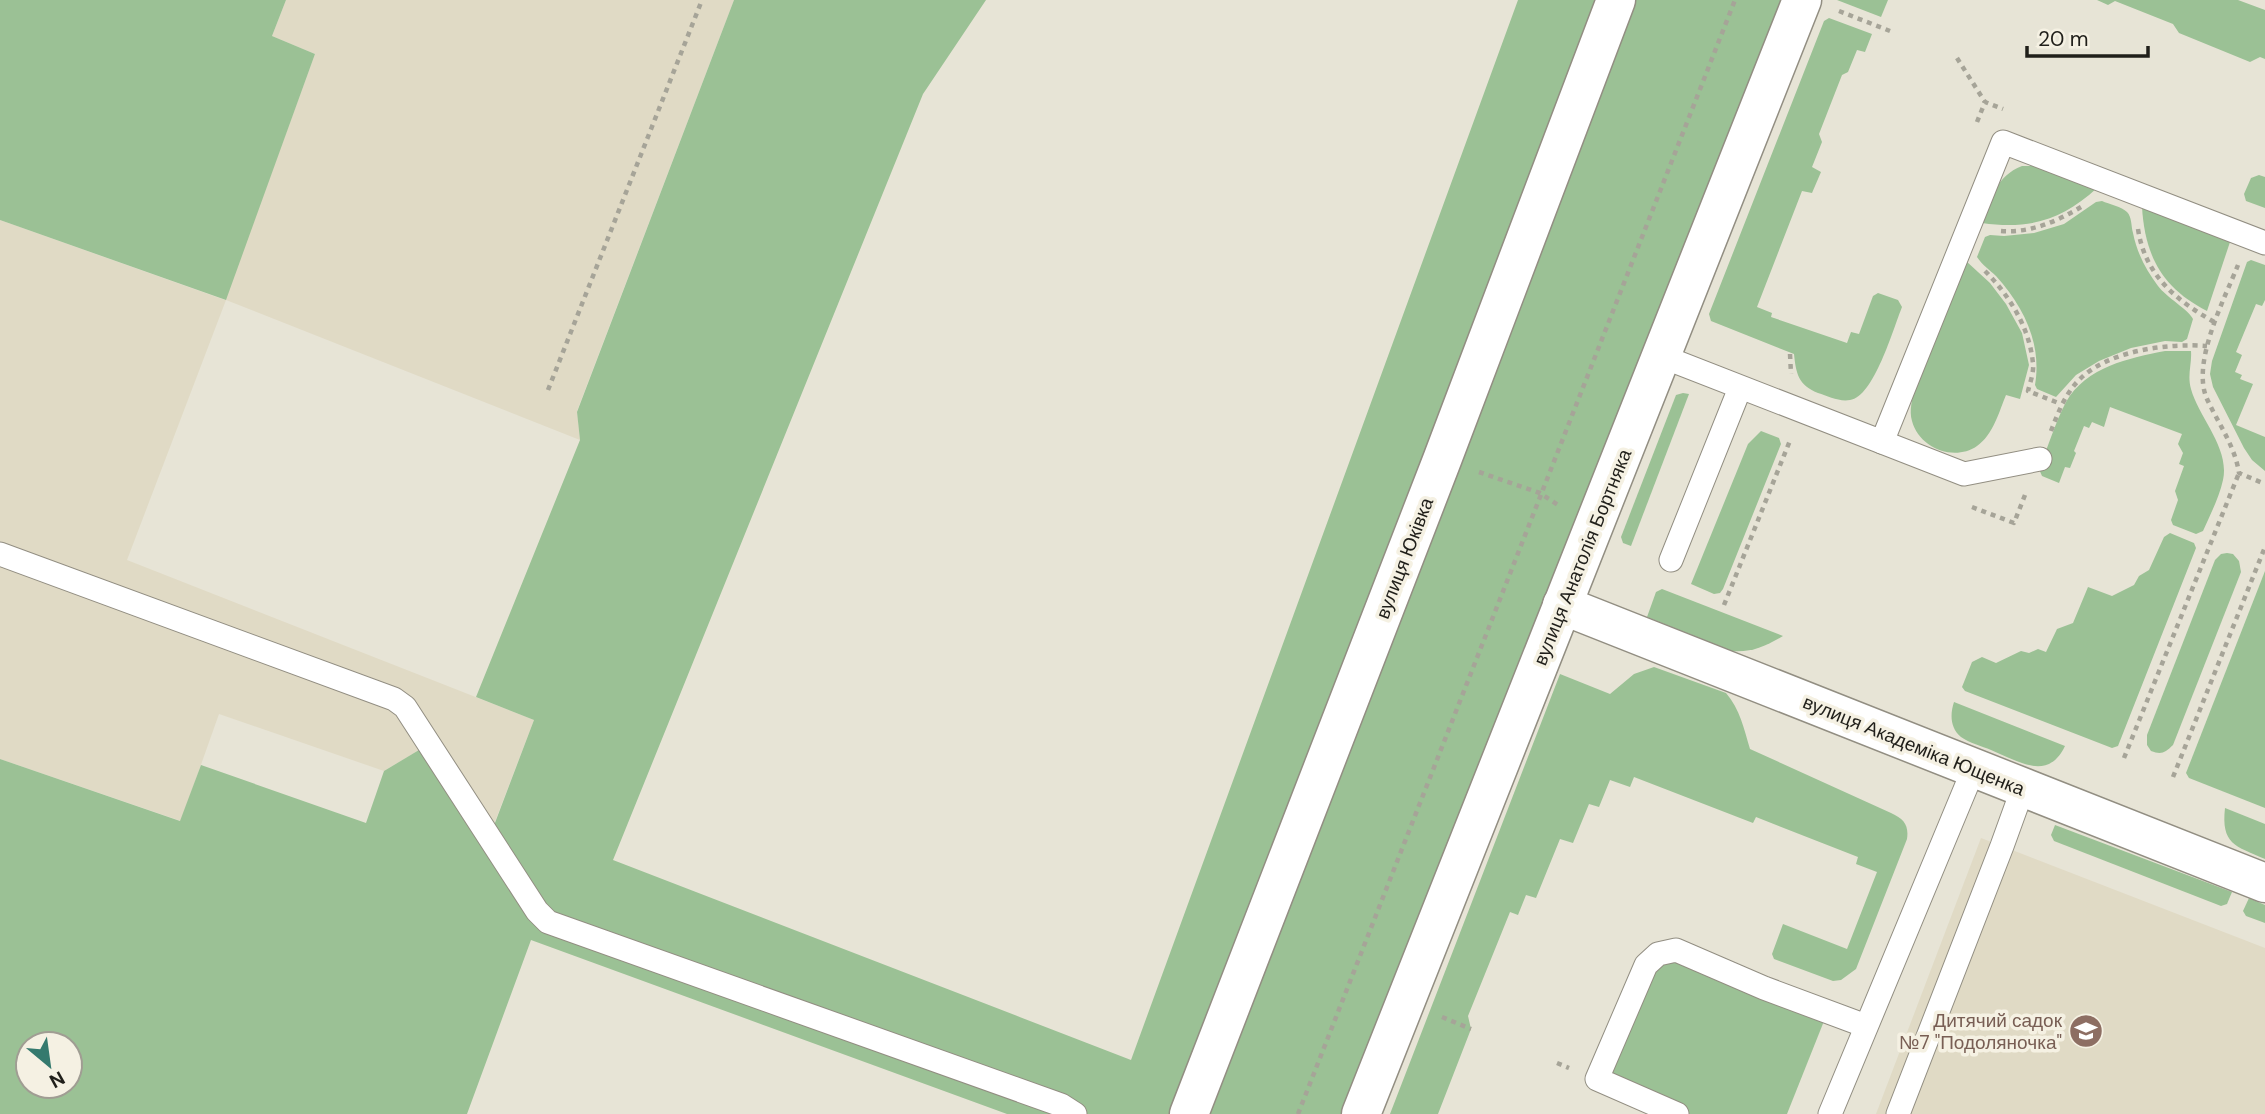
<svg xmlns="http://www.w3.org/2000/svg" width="2265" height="1114" viewBox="0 0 2265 1114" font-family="'DM Sans',sans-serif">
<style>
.built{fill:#e0dac5}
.green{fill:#9bc195;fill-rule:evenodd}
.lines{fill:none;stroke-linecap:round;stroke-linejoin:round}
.lane-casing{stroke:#928e82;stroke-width:25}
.street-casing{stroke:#928e82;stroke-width:41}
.path{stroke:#a6a498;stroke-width:4.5;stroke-dasharray:5 5;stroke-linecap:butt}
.lane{stroke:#fff;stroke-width:23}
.street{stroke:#fff;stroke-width:38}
.labels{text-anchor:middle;stroke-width:7;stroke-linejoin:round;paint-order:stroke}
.street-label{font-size:19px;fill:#201f1a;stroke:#f5f1e3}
.education-label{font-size:19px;fill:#785e54;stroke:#f5f1e3;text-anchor:end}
</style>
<rect width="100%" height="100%" fill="#e7e4d6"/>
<g class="built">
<path d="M 286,0 L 734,0 L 577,411 L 580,440 L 226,300 L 127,560 L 534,720 L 489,837 L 429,744 L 384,771 L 219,714 L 181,821 L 0,759 L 0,220 L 225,300 L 315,54 L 272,36 Z"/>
<path d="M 1981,838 L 2265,948 L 2265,1114 L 1876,1114 Z"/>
</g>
<g class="green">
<path d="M 0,0 L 286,0 L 272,36 L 315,54 L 226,300 L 0,220 Z"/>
<path d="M 734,0 L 986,0 L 923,94 L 613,860 L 1131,1060 L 1518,0 L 1802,0 L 1362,1114 L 1007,1114 L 531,940 L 467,1114 L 0,1114 L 0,759 L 180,821 L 201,765 L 366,823 L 384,771 L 429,744 L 490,836 L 534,720 L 476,697 L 580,440 L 577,412 ZM 28,1044 L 70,1044 L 70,1086 L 28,1086 Z"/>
<path d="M 1837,0 L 1888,0 L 1881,17 Z"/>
<path d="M 2097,0 L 2238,0 L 2265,10 L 2265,59 L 2260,57 L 2250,62 L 2179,33 L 2173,24 L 2115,1 L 2108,5 Z"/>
<path d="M 1829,18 L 1872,34 L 1865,52 L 1857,50 L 1848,72 L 1842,75 L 1819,134 L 1822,142 L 1812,167 L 1821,172 L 1812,193 L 1802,191 L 1757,307 L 1772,313 L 1771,317 L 1847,343 L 1851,332 L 1859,334 L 1873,296 L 1878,293 L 1898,300 L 1902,307 C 1893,329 1874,397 1850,400 C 1839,402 1828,396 1818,393 C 1798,385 1796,373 1794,354 L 1711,321 L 1709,314 L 1824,21 Z"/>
<path d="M 2022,166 L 2035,166 L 2097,188 C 2062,220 2029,230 1982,223 C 1991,199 1996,176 2022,166 Z"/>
<path d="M 2259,175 L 2265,177 L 2265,208 L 2246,201 L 2244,194 L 2251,178 Z"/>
<path d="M 2102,201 C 2109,204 2122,207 2127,212 C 2132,217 2131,226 2133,233 C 2137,253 2146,270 2158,286 C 2166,297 2189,310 2193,319 L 2187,339 L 2182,342 L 2165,341 L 2131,348 L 2099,361 L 2076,375 L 2056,397 L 2037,389 L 2035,385 C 2042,344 2024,307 1996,276 C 1990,270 1982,265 1977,257 L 1985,237 L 1990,235 L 2004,236 L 2034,233 L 2064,224 L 2096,202 Z"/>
<path d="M 2142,207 L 2230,242 L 2207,311 C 2162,288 2145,256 2142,207 Z"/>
<path d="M 2251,260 L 2265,265 L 2265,300 L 2262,306 L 2256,304 L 2236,352 L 2242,355 L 2235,372 L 2242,375 L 2240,379 L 2253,384 L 2236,425 L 2265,437 L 2265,471 L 2252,460 L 2244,448 L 2213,387 L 2210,374 L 2212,361 L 2247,262 Z"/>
<path d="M 1966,261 L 1990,283 L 2006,304 L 2022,333 L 2029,365 L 2020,399 L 2006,395 C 1999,412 1993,435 1977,446 C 1954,462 1919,448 1912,421 C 1909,410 1912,400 1915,389 Z"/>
<path d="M 2165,351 L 2191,351 C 2192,364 2187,375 2191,389 C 2199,418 2230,448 2223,480 C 2219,498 2210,515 2203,531 L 2196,534 L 2173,525 L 2171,520 L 2178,500 L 2175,491 L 2184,466 L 2179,464 L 2183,453 L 2178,444 L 2182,434 L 2110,407 L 2104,427 L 2092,422 L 2089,428 L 2084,426 L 2074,451 L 2076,453 L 2070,468 L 2065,467 L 2059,483 L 2042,476 L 2039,469 C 2048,447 2055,423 2066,402 C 2086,367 2129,358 2165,351 Z"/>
<path d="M 1683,393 L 1689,394 L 1631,546 L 1623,543 L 1621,537 L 1676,395 Z"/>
<path d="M 1761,431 L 1779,438 L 1781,444 L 1723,589 L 1720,593 L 1714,594 L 1691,584 L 1748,444 Z"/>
<path d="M 2170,533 L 2194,543 L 2196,548 L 2118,746 L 2112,748 L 1965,691 L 1962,687 L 1972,662 L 1982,657 L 1996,663 L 2021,651 L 2029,653 L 2038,649 L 2046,652 L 2057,629 L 2073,623 L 2088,587 L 2112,596 L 2134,585 L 2139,576 L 2149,570 L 2164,537 Z"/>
<path d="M 2227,553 L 2233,554 L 2239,561 L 2241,572 L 2173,745 C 2165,753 2161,755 2151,751 L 2147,745 L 2147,735 L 2215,560 L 2221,554 Z"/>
<path d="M 2265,571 L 2265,808 L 2189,778 L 2186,773 Z"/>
<path d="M 1662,589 L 1783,636 C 1766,646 1751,653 1731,651 L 1647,617 L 1656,592 Z"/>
<path d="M 1654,667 L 1726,693 C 1740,709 1744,729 1750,749 L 1891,813 C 1904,819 1909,825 1907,839 L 1856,969 L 1841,980 L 1833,981 L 1774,959 L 1772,954 L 1783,924 L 1847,949 L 1877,872 L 1856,864 L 1858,857 L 1756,817 L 1753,823 L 1634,777 L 1630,787 L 1610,780 L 1599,807 L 1589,804 L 1573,843 L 1560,839 L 1536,898 L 1526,895 L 1518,915 L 1510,912 L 1468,1016 L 1471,1029 L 1438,1114 L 1390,1114 L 1560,674 L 1610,694 L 1634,674 Z"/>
<path d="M 1954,702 L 2065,746 C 2048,782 2018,761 1991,750 C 1982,746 1969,743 1961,737 C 1950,728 1950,714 1954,702 Z"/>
<path d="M 2225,808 L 2265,824 L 2265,859 C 2235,846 2221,844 2225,808 Z"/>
<path d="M 2055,825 L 2232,892 L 2227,904 L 2221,906 L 2054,841 L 2051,835 Z"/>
<path d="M 2249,898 L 2265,905 L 2265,923 L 2246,916 L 2243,911 Z"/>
<path d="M 1658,954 L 1828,1011 L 1787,1114 L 1677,1114 L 1597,1079 Z"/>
</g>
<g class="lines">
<g class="lane-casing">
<g id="lane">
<path d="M 1661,356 L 1882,442 L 2003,142 L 2265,243"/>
<path d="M 1882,442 L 1964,474 L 2040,459"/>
<path d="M 0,554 L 394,699 L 405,707 L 537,911 L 548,922 L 1061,1105 L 1075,1114"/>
<path d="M 1671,560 L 1740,388"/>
<path d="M 1677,1114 L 1597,1079 L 1646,965 L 1658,954 L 1676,950 L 1764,988 L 1866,1026"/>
<path d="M 1830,1114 L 1974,768"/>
<path d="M 1898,1114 L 2002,846 L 2023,788"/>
</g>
</g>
<g class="street-casing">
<g id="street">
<path d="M 1562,605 L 2265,883"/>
<path d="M 1189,1114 L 1442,460 L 1616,0"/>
<path d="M 1361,1114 L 1802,0"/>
</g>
</g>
<g class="path">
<path d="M 1839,11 L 1890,31"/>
<path d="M 1957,58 L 1985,102"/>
<path d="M 1977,122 L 1985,102 L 2003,109"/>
<path d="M 2138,229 C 2145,276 2177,301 2216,323"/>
<path d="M 2001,231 C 2030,233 2056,222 2081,207"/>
<path d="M 2238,265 C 2224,300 2191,363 2207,399 C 2218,423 2235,446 2239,473 L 2265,484"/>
<path d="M 1985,271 C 2009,295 2030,328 2033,364 C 2034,372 2030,383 2028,391 L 2061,404"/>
<path d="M 1790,354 L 1791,374"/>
<path d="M 548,390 L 702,0"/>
<path d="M 2051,431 C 2058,413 2065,394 2079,380 C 2108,350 2169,343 2207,346"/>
<path d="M 1479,472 L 1540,493 L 1561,507"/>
<path d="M 1972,507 L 2014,523 L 2025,495"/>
<path d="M 1724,605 L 1791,438"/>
<path d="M 2124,758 L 2239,473"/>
<path d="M 2173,777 L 2265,547"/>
<path d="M 1442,1017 L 1471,1029"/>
<path d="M 1557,1063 L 1569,1068"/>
<path d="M 1298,1114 L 1735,0"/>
</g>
<use href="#lane" class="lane"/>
<use href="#street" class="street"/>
</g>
<defs>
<g id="school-disc" transform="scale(1.75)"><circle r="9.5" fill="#8d6e63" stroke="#f5f1e3"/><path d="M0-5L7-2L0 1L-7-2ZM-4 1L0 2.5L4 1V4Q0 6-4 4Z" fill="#fff"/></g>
</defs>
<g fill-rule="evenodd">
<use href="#school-disc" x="2086" y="1031"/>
</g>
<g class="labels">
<g class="street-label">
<text transform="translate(1582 557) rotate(-68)" y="7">вулиця Анатолія Бортняка</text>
<text transform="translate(1404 558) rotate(-69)" y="7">вулиця Юківка</text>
<text transform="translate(1914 745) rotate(22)" y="7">вулиця Академіка Ющенка</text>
</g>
<g class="education-label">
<text x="2062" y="1027">Дитячий садок<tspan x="2062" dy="22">№7 "Подоляночка"</tspan></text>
</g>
</g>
<g transform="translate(49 1065) rotate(151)"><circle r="33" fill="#f5f1e3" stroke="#a09d93" stroke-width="2"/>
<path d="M0-5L12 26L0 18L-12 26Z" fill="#357a6e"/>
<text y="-10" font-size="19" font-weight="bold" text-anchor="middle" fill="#201f1a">N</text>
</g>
<path d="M2027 46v10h121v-10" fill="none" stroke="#201f1a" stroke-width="3.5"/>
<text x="2038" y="46" font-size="21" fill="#201f1a" stroke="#f5f1e3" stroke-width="5" paint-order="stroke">20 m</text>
</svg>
